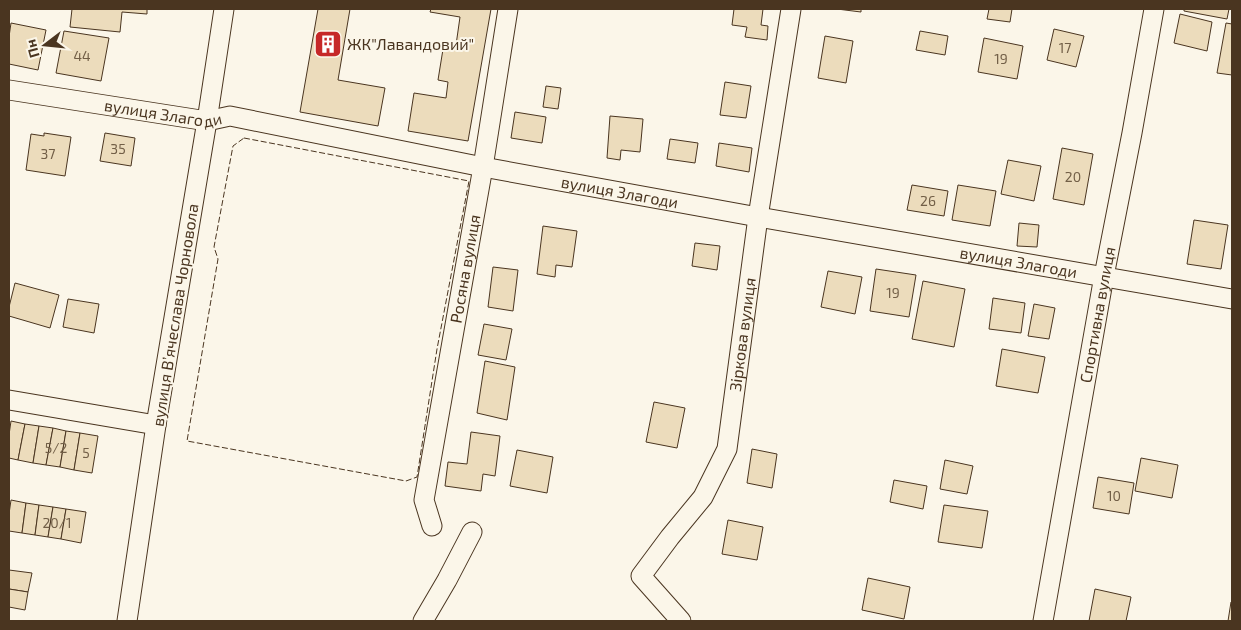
<svg xmlns="http://www.w3.org/2000/svg" width="1241" height="630" viewBox="0 0 1241 630" font-family="'Exo 2',sans-serif">
<style>
.building{fill:#ecdcbc;stroke:#4a3520}
.lines{fill:none;stroke-linecap:round;stroke-linejoin:round}
.minor-casing{stroke:#4a3520;stroke-width:21}
.minor{stroke:#fbf6e9;stroke-width:19}
.fence{stroke:#4a3520;stroke-width:1;stroke-dasharray:6 2.5;stroke-linecap:butt}
.labels{text-anchor:middle;stroke-width:4;stroke-linejoin:round;paint-order:stroke}
.number-label{font-size:14px;fill:#725f47}
.poi-label{font-size:16px;fill:#4a3520;stroke:#fbf6e9;text-anchor:start}
.street-label{font-size:16px;fill:#4a3520;stroke:#fbf6e9}
</style>
<rect width="100%" height="100%" fill="#fbf6e9"/>
<g class="building">
<path d="M 72,9 L 147,9 L 147,14 L 122,12 L 120,32 L 70,27 Z"/>
<path d="M 318,9 L 350,9 L 338,80 L 385,88 L 378,126 L 300,112 Z"/>
<path d="M 431,9 L 491,9 L 468,141 L 408,131 L 414,93 L 446,98 L 448,82 L 438,80 L 444,43 L 456,45 L 460,17 L 430,12 Z"/>
<path d="M 734,9 L 763,9 L 761,25 L 768,26 L 767,40 L 745,37 L 747,27 L 732,25 Z"/>
<path d="M 837,9 L 861,9 L 861,12 Z"/>
<path d="M 989,9 L 1012,9 L 1010,22 L 987,19 Z"/>
<path d="M 1184,9 L 1229,9 L 1227,19 L 1184,11 Z"/>
<path d="M 1180,14 L 1212,22 L 1207,51 L 1174,43 Z"/>
<path d="M 11,23 L 46,30 L 38,70 L 9,64 L 9,37 Z"/>
<path d="M 1226,23 L 1232,24 L 1232,75 L 1217,73 Z"/>
<path d="M 1054,29 L 1084,36 L 1076,67 L 1047,60 Z"/>
<path d="M 64,31 L 109,38 L 101,81 L 56,73 Z"/>
<path d="M 920,31 L 948,36 L 945,55 L 916,50 Z"/>
<path d="M 825,36 L 853,41 L 846,83 L 818,78 Z"/>
<path d="M 984,38 L 1023,46 L 1017,79 L 978,72 Z"/>
<path d="M 725,82 L 751,86 L 746,118 L 720,115 Z"/>
<path d="M 546,86 L 561,88 L 558,109 L 543,107 Z"/>
<path d="M 515,112 L 546,117 L 542,143 L 511,138 Z"/>
<path d="M 610,116 L 643,119 L 640,152 L 621,150 L 620,160 L 607,158 Z"/>
<path d="M 44,133 L 71,137 L 65,176 L 26,170 L 31,134 L 44,136 Z"/>
<path d="M 105,133 L 135,138 L 131,166 L 100,161 Z"/>
<path d="M 670,139 L 698,143 L 695,163 L 667,159 Z"/>
<path d="M 719,143 L 752,148 L 749,172 L 716,166 Z"/>
<path d="M 1062,148 L 1093,154 L 1084,205 L 1053,199 Z"/>
<path d="M 1008,160 L 1041,166 L 1034,201 L 1001,194 Z"/>
<path d="M 912,185 L 948,191 L 944,216 L 907,210 Z"/>
<path d="M 958,185 L 996,191 L 990,226 L 952,220 Z"/>
<path d="M 1194,220 L 1228,225 L 1221,269 L 1187,264 Z"/>
<path d="M 1019,223 L 1039,225 L 1037,247 L 1017,246 Z"/>
<path d="M 543,226 L 577,231 L 572,267 L 556,265 L 555,277 L 537,274 Z"/>
<path d="M 695,243 L 720,246 L 717,270 L 692,266 Z"/>
<path d="M 493,267 L 518,270 L 513,311 L 488,307 Z"/>
<path d="M 876,269 L 916,275 L 909,317 L 870,311 Z"/>
<path d="M 828,271 L 862,277 L 855,314 L 821,307 Z"/>
<path d="M 923,281 L 965,289 L 954,347 L 912,339 Z"/>
<path d="M 15,283 L 59,295 L 50,328 L 9,316 L 9,307 Z"/>
<path d="M 993,298 L 1025,303 L 1021,333 L 989,329 Z"/>
<path d="M 68,299 L 99,304 L 94,333 L 63,327 Z"/>
<path d="M 1034,304 L 1055,308 L 1049,339 L 1028,336 Z"/>
<path d="M 484,324 L 512,329 L 506,360 L 478,355 Z"/>
<path d="M 1002,349 L 1045,357 L 1038,393 L 996,386 Z"/>
<path d="M 485,361 L 515,367 L 507,420 L 477,413 Z"/>
<path d="M 654,402 L 685,408 L 677,448 L 646,442 Z"/>
<path d="M 11,421 L 25,424 L 18,460 L 9,458 L 9,435 Z"/>
<path d="M 25,424 L 39,426 L 33,463 L 18,460 Z"/>
<path d="M 39,426 L 53,428 L 46,465 L 33,463 Z"/>
<path d="M 53,428 L 66,431 L 60,467 L 46,465 Z"/>
<path d="M 66,431 L 80,433 L 74,470 L 60,467 Z"/>
<path d="M 471,432 L 500,436 L 495,476 L 483,474 L 481,491 L 445,486 L 448,462 L 467,464 Z"/>
<path d="M 80,433 L 98,436 L 92,473 L 74,470 Z"/>
<path d="M 752,449 L 777,454 L 772,488 L 747,483 Z"/>
<path d="M 517,450 L 553,457 L 547,493 L 510,486 Z"/>
<path d="M 1141,458 L 1178,465 L 1172,498 L 1135,491 Z"/>
<path d="M 945,460 L 973,466 L 967,494 L 940,489 Z"/>
<path d="M 1098,477 L 1134,483 L 1129,514 L 1093,508 Z"/>
<path d="M 894,480 L 927,486 L 923,509 L 890,502 Z"/>
<path d="M 11,500 L 26,503 L 22,533 L 9,531 L 9,514 Z"/>
<path d="M 26,503 L 39,505 L 35,535 L 22,533 Z"/>
<path d="M 39,505 L 53,507 L 48,537 L 35,535 Z"/>
<path d="M 944,505 L 988,511 L 982,548 L 938,542 Z"/>
<path d="M 53,507 L 66,509 L 61,539 L 48,537 Z"/>
<path d="M 66,509 L 86,512 L 81,543 L 61,539 Z"/>
<path d="M 728,520 L 763,527 L 757,560 L 722,554 Z"/>
<path d="M 9,570 L 32,573 L 28,592 L 9,589 Z"/>
<path d="M 868,578 L 910,587 L 904,619 L 862,610 Z"/>
<path d="M 9,589 L 28,592 L 25,610 L 9,607 Z"/>
<path d="M 1095,589 L 1131,597 L 1126,621 L 1089,621 Z"/>
<path d="M 1231,602 L 1232,602 L 1232,621 L 1228,621 Z"/>
</g>
<g class="lines">
<g class="minor-casing">
<g id="minor">
<path id="s1" d="M 9,90 L 207,121 L 230,116 L 483,167 L 758,217 L 1232,299"/>
<path d="M 9,400 L 156,425"/>
<path id="s2" d="M 432,526 L 424,500 L 483,167 L 508,9"/>
<path d="M 127,621 L 156,425 L 207,121 L 224,9"/>
<path d="M 423,621 L 447,580 L 472,532"/>
<path id="s3" d="M 681,621 L 641,576 L 670,537 L 703,497 L 727,449 L 758,217 L 791,9"/>
<path id="s4" d="M 1043,621 L 1104,276 L 1132,133 L 1154,9"/>
</g>
</g>
<use href="#minor" class="minor"/>
<path class="fence" d="M 244,138 L 469,181 L 437,349 L 417,477 L 406,481 L 187,441 L 218,259 L 214,247 L 233,146 Z"/>
</g>
<defs>
<g id="building-square" transform="scale(1.4375)"><rect x="-9" y="-9" width="18" height="18" rx="4" fill="#c62828" stroke="#fbf6e9"/><path d="M-4-6H4V6H1V3H-1V6H-4ZM-2.5-4.3h1.7v1.8h-1.7ZM.8-4.3h1.7v1.8H.8ZM-2.5-1h1.7V.8h-1.7ZM.8-1h1.7V.8H.8Z" fill="#fff"/></g>
</defs>
<g fill-rule="evenodd">
<use href="#building-square" x="328" y="44"/>
</g>
<g class="labels">
<g class="number-label">
<text x="1065" y="53">17</text>
<text x="82" y="61">44</text>
<text x="1001" y="64">19</text>
<text x="118" y="154">35</text>
<text x="48" y="159">37</text>
<text x="1073" y="182">20</text>
<text x="928" y="206">26</text>
<text x="893" y="298">19</text>
<text x="56" y="453">5/2</text>
<text x="86" y="458">5</text>
<text x="1114" y="501">10</text>
<text x="57" y="528">20/1</text>
</g>
<g class="poi-label">
<text x="347" y="50">ЖК"Лавандовий"</text>
</g>
<g class="street-label">
<text dy="6" stroke="none"><textPath href="#s1" startOffset="156">вулиця Злагоди</textPath></text>
<text dy="6" stroke="none"><textPath href="#s1" startOffset="621">вулиця Злагоди</textPath></text>
<text dy="6" stroke="none"><textPath href="#s1" startOffset="1026">вулиця Злагоди</textPath></text>
<text dy="6" stroke="none"><textPath href="#s2" startOffset="262">Росяна вулиця</textPath></text>
<text transform="translate(175 315) rotate(-81)" y="6">вулиця Вʼячеслава Чорновола</text>
<text dy="6" stroke="none"><textPath href="#s4" startOffset="311">Спортивна вулиця</textPath></text>
<text dy="6" stroke="none"><textPath href="#s3" startOffset="330">Зіркова вулиця</textPath></text>
</g>
</g>
<rect width="1241" height="630" fill="none" stroke="#4a3520" stroke-width="20"/>
<g transform="translate(45 45) rotate(254)" stroke="#fbf6e9" stroke-width="4" paint-order="stroke">
<path d="M0-4L9 19L0 12L-9 19Z" fill="#4a3520"/>
<text y="-8" font-size="14" font-weight="bold" text-anchor="middle" fill="#4a3520">Пн</text>
</g>
</svg>
